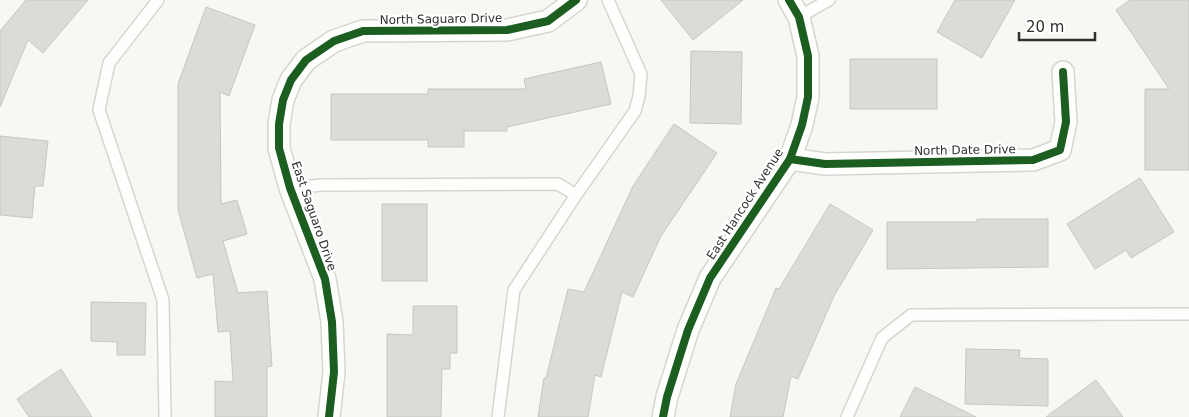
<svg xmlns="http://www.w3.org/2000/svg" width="1189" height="417" viewBox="0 0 1189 417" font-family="'DejaVu Sans',sans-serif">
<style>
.building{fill:#dbdbd8;stroke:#c6c6c2}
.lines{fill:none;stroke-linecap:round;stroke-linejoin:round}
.lane-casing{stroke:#d5d5d1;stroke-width:14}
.street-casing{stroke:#d5d5d1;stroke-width:24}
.lane{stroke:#fefefd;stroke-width:11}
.street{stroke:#fefefd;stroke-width:21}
.cycleway-casing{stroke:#fff;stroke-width:11}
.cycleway{stroke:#1b5e20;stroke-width:8}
.labels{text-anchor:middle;stroke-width:4.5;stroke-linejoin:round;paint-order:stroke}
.street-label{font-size:12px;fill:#30312d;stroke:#fff}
</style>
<rect width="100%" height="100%" fill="#f7f8f3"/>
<g class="building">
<path d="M 26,0 L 88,0 L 43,53 L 28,40 L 0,107 L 0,31 Z"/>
<path d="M 661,0 L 743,0 L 693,40 Z"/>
<path d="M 955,0 L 1015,0 L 982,58 L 937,32 Z"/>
<path d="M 1130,0 L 1189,0 L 1189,170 L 1145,170 L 1145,89 L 1169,89 L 1116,10 Z"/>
<path d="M 206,7 L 255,25 L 229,96 L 220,92 L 221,204 L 237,200 L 247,234 L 223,241 L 238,293 L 267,291 L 272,366 L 267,367 L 267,417 L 215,417 L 215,381 L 233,382 L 230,331 L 218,332 L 213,274 L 197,278 L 178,210 L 178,84 Z"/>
<path d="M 691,51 L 742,52 L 741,124 L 690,123 Z"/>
<rect x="850" y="59" width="87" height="50"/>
<path d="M 601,62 L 611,104 L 507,127 L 507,131 L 464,131 L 464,147 L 428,147 L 428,140 L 331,140 L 331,94 L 428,94 L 428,89 L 526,89 L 524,79 Z"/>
<path d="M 674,124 L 717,153 L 661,236 L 633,297 L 622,292 L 601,377 L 595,375 L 588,417 L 538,417 L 544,378 L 546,378 L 568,289 L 584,292 L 633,186 Z"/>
<path d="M 0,136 L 48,141 L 43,186 L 35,186 L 32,218 L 0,215 Z"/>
<path d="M 1140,178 L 1174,232 L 1131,258 L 1126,250 L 1095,269 L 1067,224 Z"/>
<rect x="382" y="204" width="45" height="77"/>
<path d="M 830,204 L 873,230 L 834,296 L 798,379 L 791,376 L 783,417 L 730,417 L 736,384 L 776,288 L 779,289 Z"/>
<path d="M 977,219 L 1048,219 L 1048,267 L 887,269 L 887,222 L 977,222 Z"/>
<path d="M 91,302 L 146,303 L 145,355 L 117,355 L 117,342 L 91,341 Z"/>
<path d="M 413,306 L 457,306 L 457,353 L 450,353 L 450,369 L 442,369 L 441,417 L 387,417 L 387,334 L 413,335 Z"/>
<path d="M 966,349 L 1020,350 L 1019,358 L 1048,359 L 1048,406 L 965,404 Z"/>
<path d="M 61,369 L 92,417 L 29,417 L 17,399 Z"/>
<path d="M 1096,380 L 1123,417 L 1046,417 Z"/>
<path d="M 915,387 L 976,417 L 900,417 Z"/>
</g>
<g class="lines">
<g class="lane-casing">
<g id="lane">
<path d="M 158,0 L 109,63 L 99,110 L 163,300 L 165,417"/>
<path d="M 799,17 L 829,0"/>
<path d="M 290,188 L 322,185 L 558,184 L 576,195"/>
<path d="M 498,417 L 514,290 L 576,195 L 635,111 L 639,96 L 641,74 L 608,0"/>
<path d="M 847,417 L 882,338 L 911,315 L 1189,314"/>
</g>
</g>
<g class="street-casing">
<g id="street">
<path d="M 790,159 L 825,164 L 1033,160 L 1060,150 L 1066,122 L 1063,72"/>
<path d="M 329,417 L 334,372 L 332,322 L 325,279 L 290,188 L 279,148 L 279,124 L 283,100 L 291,80 L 306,60 L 334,41 L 363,31 L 507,30 L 548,21 L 576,0"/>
<path d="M 663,417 L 667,397 L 688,330 L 710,278 L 790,159 L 802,125 L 808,97 L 808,56 L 799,17 L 789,0"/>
</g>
</g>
<use href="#lane" class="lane"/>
<use href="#street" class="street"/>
<g class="cycleway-casing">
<g id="cycleway">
<path d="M 790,159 L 825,164 L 1033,160 L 1060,150 L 1066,122 L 1063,72"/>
<path d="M 329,417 L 334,372 L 332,322 L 325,279 L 290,188 L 279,148 L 279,124 L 283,100 L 291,80 L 306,60 L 334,41 L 363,31 L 507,30 L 548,21 L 576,0"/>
<path d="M 663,417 L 667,397 L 688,330 L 710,278 L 790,159 L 802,125 L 808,97 L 808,56 L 799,17 L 789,0"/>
</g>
</g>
<use href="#cycleway" class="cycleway"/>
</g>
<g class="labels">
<g class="street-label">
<text transform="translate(441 19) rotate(-1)" y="4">North Saguaro Drive</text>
<text transform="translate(965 150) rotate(-1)" y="4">North Date Drive</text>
<text transform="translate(745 204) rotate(-57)" y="4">East Hancock Avenue</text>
<text transform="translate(314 216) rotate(71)" y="4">East Saguaro Drive</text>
</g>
</g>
<path d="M1019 32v8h76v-8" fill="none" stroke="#30312d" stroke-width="2.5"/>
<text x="1026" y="32" font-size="15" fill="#30312d" stroke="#ffffff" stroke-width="4" paint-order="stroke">20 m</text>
</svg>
